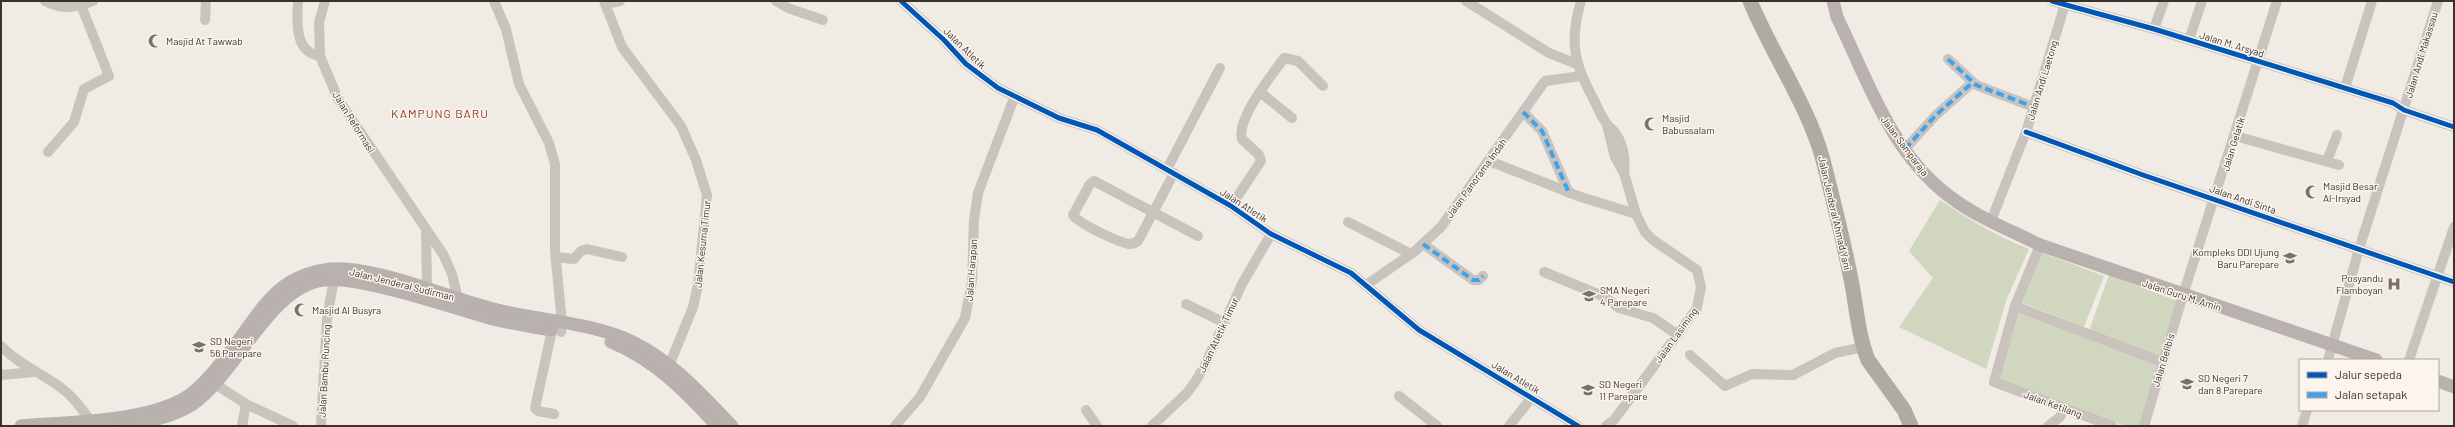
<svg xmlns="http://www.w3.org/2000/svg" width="2455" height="427" viewBox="0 0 2455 427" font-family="Barlow,sans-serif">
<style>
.green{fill:#d1d6bf}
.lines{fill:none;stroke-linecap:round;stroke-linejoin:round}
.minor{stroke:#c9c3be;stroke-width:10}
.major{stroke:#b8b1ad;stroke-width:13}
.highway{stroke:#afaaa4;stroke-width:15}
.quiet{stroke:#3fa3eb;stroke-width:4;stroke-dasharray:8 4;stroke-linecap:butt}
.cycleway-casing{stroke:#fbf5ee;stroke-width:8}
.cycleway{stroke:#0057b8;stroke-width:5}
.labels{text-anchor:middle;stroke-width:3;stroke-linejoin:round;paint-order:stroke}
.poi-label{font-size:10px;fill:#3b302b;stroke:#fbf5ee;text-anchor:start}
.street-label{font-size:10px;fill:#3b302b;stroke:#fbf5ee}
.quarter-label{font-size:12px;letter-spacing:1px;fill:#8c3b22;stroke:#fbf5ee}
</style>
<rect width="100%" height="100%" fill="#f0ebe5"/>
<g class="green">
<path d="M 1940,200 C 1969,220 1997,236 2029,249 L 2007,298 L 1986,369 L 1899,327 L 1933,278 L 1909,251 Z"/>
<path d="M 2040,252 L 2104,276 L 2084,327 L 2018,301 Z"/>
<path d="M 2109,275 L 2180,302 L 2162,359 L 2089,331 Z"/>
<path d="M 2017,307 L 2158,364 L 2141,426 L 2126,426 L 1996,382 Z"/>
</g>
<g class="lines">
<g class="minor">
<path d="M 45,1 C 62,10 76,8 93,1"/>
<path d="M 298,1 C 297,22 294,52 320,56"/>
<path d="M 325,1 L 319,22 L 320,56 L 338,99 L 443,254 L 452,274 L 459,303"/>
<path d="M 494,1 L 506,29 L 519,84 L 549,143 L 555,164 L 555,251 L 562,323 L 561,332"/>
<path d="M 604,1 L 622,47 L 681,126 L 696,160 L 707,195 L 698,285 L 693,307 L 669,366"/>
<path d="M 776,1 L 788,8 L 823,20"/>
<path d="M 901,1 L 944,40 L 966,64 L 998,88 L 1059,118 L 1097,130 L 1231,206 L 1271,234 L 1351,273 L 1419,330 L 1578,426"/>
<path d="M 1466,1 L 1549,53 L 1577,64"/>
<path d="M 1581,1 C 1569,41 1574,64 1594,100 C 1598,108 1601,117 1607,124 C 1608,126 1611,128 1613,130 C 1623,141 1626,159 1624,173"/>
<path d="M 2052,1 L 2154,29 L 2393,103 L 2404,110 L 2454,127"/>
<path d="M 605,4 L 620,1"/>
<path d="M 205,20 L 206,1"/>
<path d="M 2154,29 L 2164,1"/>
<path d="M 2189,40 L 2202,1"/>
<path d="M 1948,59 L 1976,85 L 2034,107"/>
<path d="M 2345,88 L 2372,1"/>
<path d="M 1260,92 L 1292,118"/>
<path d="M 1523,112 L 1542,131 L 1569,193"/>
<path d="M 2026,132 L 2143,175 L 2454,282"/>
<path d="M 2235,136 L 2339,165"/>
<path d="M 1905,149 L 1936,115 L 1972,83"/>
<path d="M 48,152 L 74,122 L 84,89 L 109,76 L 81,5"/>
<path d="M 1489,161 L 1581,197 L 1636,214"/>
<path d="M 2327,161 L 2337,135"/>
<path d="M 1167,169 L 1220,68"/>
<path d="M 1174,173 L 1138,241 C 1135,243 1133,244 1129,244 C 1118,242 1079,224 1073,215 L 1090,184 L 1094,181 L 1198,236"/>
<path d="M 1231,206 L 1261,161 L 1259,155 L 1242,139 C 1236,119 1272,75 1284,58 L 1298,61 L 1323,86"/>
<path d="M 1991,221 L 2026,132 L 2066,1"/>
<path d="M 1348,222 L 1411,254"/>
<path d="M 426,230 L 427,288"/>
<path d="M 1423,244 L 1473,280 L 1479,280 L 1483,276"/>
<path d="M 2040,245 L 2015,306 L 1994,382 L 2112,426"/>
<path d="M 556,257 L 574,259 L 581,251 L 587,249 L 622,257"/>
<path d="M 1544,272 L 1605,297 L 1619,308 L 1653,318 L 1678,335"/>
<path d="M 1366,285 L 1414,252 L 1441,227 L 1545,81 L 1581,76"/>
<path d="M 1186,304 L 1223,322"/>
<path d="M 2015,306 L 2162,362"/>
<path d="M 552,330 L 535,408 L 538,411 L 554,414"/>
<path d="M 1,346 C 18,364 41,373 60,387 C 73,396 81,408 90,420"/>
<path d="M 1690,355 L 1725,386 L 1752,374 L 1793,375 L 1835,353 L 1863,347"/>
<path d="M 2328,360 L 2359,249 L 2438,1"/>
<path d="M 2409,360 L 2454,227"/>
<path d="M 1,375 L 33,372"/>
<path d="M 209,380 L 246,404 L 293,426"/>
<path d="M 1399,396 L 1437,426"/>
<path d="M 1086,410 L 1097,426"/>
<path d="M 242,426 L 246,404"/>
<path d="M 321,426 L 327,318 L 334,279 L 332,273"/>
<path d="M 895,426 L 920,397 L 965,318 L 972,281 L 974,220 L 978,193 L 1014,98"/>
<path d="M 1152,426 L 1187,393 L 1195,382 L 1204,367 L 1242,284 L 1271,234"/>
<path d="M 1509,426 L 1533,396"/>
<path d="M 1606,426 L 1614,420 L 1697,308 L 1701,287 L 1697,270 L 1653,240 L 1645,232 L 1636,214 L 1624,173 L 1615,157 L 1607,125"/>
<path d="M 2048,426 L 2060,417 L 2064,408"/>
<path d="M 2144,426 L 2183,295 L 2277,1"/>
<path d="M 2302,426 L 2307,410"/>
</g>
<g class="major">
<path d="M 1833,1 L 1837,17 C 1868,81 1890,151 1949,196 C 1976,217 2010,230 2040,245 L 2376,360"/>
<path d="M 611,342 C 654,359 687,393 717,426"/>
<path d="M 2438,381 L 2454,387"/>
<path d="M 21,426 C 67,422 154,422 191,394 C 208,380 221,363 234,346 C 252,323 270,290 298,278 C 313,271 328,268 345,269 C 399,274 450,299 502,311 C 545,321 593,323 633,342 C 672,361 702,395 732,426"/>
<path d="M 121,426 C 146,422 171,418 193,404 C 237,373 270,286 324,280 C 340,278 356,282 372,285 C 411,293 448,306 486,317 C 507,323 529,326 551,330"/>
</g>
<path class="highway" d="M 1750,1 C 1772,54 1808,105 1823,160 C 1834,203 1845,246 1853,290 C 1857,314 1859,337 1868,360 L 1904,410 L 1911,426"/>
<g class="quiet">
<path d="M 1948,59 L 1976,85 L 2034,107"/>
<path d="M 1523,112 L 1542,131 L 1569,193"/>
<path d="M 1905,149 L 1936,115 L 1972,83"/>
<path d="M 1423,244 L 1473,280 L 1479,280 L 1483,276"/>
</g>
<g class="cycleway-casing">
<g id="cycleway">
<path d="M 901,1 L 944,40 L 966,64 L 998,88 L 1059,118 L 1097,130 L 1231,206 L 1271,234 L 1351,273 L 1419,330 L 1578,426"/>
<path d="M 2052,1 L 2154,29 L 2393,103 L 2404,110 L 2454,127"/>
<path d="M 2026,132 L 2143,175 L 2454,282"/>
</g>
</g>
<use href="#cycleway" class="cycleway"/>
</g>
<defs>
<g id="mosque-bare" transform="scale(1.08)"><path d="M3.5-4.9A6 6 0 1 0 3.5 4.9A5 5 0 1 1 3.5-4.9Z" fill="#7a716c" stroke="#fbf5ee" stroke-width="2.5" paint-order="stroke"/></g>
<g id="school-bare" transform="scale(1.08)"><path d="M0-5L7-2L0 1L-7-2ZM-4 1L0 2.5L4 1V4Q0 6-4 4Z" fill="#7a716c" stroke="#fbf5ee" stroke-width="2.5" paint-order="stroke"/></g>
<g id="hospital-bare" transform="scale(1.08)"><path d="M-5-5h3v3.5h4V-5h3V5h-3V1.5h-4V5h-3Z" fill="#7a716c" stroke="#fbf5ee" stroke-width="2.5" paint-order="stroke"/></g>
</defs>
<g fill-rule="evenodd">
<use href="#mosque-bare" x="155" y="41"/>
<use href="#mosque-bare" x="1651" y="124"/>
<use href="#mosque-bare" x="2312" y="192"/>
<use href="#school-bare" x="2290" y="258"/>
<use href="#hospital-bare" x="2394" y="284"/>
<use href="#school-bare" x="1589" y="296"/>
<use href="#mosque-bare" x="301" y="310"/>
<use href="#school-bare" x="199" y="347"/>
<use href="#school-bare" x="2187" y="384"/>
<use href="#school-bare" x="1588" y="390"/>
</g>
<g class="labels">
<g class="poi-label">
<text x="166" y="45">Masjid At Tawwab</text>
<text x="1662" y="122">Masjid<tspan x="1662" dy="12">Babussalam</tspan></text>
<text x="2323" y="190">Masjid Besar<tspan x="2323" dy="12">Al-Irsyad</tspan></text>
<text x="2279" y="256" text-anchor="end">Kompleks DDI Ujung<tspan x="2279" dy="12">Baru Parepare</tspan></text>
<text x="2383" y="282" text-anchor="end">Posyandu<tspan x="2383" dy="12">Flamboyan</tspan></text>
<text x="1600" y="294">SMA Negeri<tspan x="1600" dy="12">4 Parepare</tspan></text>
<text x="312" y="314">Masjid Al Busyra</text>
<text x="210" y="345">SD Negeri<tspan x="210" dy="12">56 Parepare</tspan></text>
<text x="2198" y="382">SD Negeri 7<tspan x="2198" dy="12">dan 8 Parepare</tspan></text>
<text x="1599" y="388">SD Negeri<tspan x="1599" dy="12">11 Parepare</tspan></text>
</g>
<g class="street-label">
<text transform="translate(2232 44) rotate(17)" y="4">Jalan M. Arsyad</text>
<text transform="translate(965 48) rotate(44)" y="4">Jalan Atletik</text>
<text transform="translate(2421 55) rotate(-73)" y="4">Jalan Andi Makassau</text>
<text transform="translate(2042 80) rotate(-73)" y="4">Jalan Andi Laetong</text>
<text transform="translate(354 122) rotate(58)" y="4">Jalan Reformasi</text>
<text transform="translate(2233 144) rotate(-73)" y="4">Jalan Gelatik</text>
<text transform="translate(1905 146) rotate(53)" y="4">Jalan Samparaja</text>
<text transform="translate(1476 178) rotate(-54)" y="4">Jalan Panorama Indah</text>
<text transform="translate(2243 199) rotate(19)" y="4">Jalan Andi Sinta</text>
<text transform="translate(1244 205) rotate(33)" y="4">Jalan Atletik</text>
<text transform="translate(1835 213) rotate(77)" y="4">Jalan Jenderal Ahmad Yani</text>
<text transform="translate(702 244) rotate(-84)" y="4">Jalan Kesuma Timur</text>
<text transform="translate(971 270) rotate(-86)" y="4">Jalan Harapan</text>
<text transform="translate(402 284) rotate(14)" y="4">Jalan Jenderal Sudirman</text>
<text transform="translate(2182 295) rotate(18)" y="4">Jalan Guru M. Amin</text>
<text transform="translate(1218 335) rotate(-65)" y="4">Jalan Atletik Timur</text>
<text transform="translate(1676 335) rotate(-54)" y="4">Jalan Lasiming</text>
<text transform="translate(2163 360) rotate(-73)" y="4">Jalan Belibis</text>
<text transform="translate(324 371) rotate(-87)" y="4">Jalan Bambu Runcing</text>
<text transform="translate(1516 377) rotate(31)" y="4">Jalan Atletik</text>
<text transform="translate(2053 404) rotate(20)" y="4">Jalan Ketilang</text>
</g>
<g class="quarter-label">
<text x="440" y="118">KAMPUNG BARU</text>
</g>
</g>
<rect width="2455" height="427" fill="none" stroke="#3b302b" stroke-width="4"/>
<rect x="2299" y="359" width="140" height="52" fill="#fbf5ee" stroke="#aea6a0"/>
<rect x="2307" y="372" width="20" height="6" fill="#0057b8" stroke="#aea6a0"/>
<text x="2335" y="379" font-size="12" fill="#3b302b">Jalur sepeda</text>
<rect x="2307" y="392" width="20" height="6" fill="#3fa3eb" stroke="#aea6a0"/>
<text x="2335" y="399" font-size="12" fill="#3b302b">Jalan setapak</text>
</svg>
